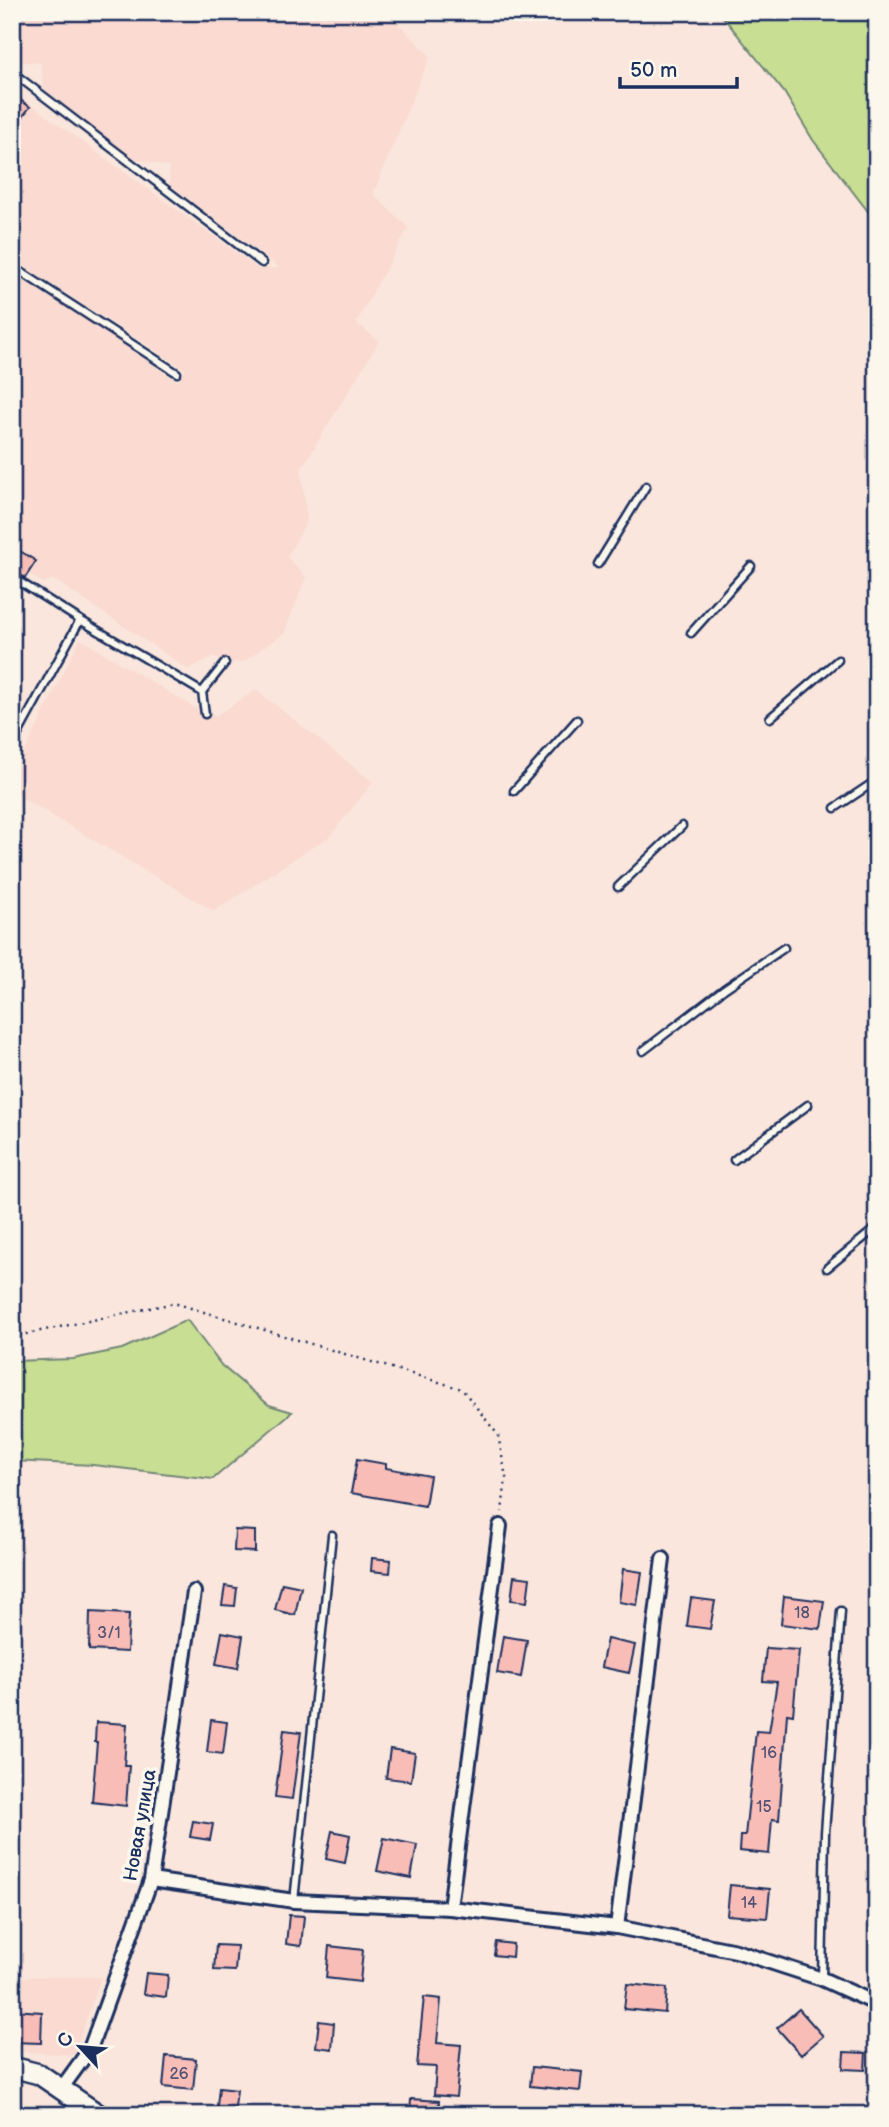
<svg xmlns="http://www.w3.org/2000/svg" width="889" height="2127" viewBox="0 0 889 2127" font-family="'Balsamiq Sans',sans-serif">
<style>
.built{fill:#fadad1}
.green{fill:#c8de93;stroke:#728678;stroke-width:2}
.building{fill:#f9bdb8;stroke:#1b2f5e;stroke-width:2}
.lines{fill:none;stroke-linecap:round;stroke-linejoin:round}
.service-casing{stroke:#1b2f5e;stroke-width:11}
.minor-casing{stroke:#1b2f5e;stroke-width:18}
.secondary-casing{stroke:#1b2f5e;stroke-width:24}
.path{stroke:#1b2f5e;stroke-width:2.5;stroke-dasharray:2 5;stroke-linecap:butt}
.service{stroke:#fbf7ec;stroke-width:6}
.minor{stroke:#fbf7ec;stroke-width:12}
.secondary{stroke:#fbf7ec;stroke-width:19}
.labels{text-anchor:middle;stroke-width:7;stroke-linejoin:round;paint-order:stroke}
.number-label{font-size:16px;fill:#525274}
.street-label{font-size:19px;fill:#1b2f5e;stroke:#fbf7ec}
</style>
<rect width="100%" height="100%" fill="#fae6dc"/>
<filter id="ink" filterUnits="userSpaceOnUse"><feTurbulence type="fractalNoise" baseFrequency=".0143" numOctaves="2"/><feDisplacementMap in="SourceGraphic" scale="14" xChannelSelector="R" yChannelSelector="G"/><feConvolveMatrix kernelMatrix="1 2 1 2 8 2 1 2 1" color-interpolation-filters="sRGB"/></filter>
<g filter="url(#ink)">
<g class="built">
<path d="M 12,12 L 361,12 L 368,16 L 371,12 L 387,12 L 430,56 L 373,194 L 408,228 L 356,323 L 379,341 L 301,469 L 307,521 L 287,557 L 306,577 L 284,633 L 243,662 L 225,663 L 214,656 L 188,669 L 53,579 L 43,583 L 12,563 L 12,269 L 46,290 L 178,382 L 186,370 L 12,259 L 12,91 L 259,269 L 280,268 L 170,185 L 169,167 L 128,157 L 44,91 L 41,63 L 12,61 Z"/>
<path d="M 80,639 L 205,714 L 217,715 L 256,690 L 373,782 L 330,836 L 214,911 L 12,792 L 12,778 Z"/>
<path d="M 12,1977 L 101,1977 L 74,2055 L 12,2051 Z"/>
</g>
<g class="green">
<path d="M 719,12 L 877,12 L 877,223 L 813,140 L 784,92 Z"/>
<path d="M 187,1320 L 222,1366 L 269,1405 L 292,1412 L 213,1479 L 93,1465 L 12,1461 L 12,1361 L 73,1359 L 122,1349 Z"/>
</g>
<g class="building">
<path d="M 12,94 L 30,107 L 12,130 Z"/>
<path d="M 12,546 L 36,561 L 25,578 L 12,569 Z"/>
<path d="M 357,1459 L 386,1464 L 386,1468 L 430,1476 L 425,1506 L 351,1493 Z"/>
<path d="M 235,1530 L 255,1531 L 255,1552 L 234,1551 Z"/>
<path d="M 372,1558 L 391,1560 L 390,1573 L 371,1571 Z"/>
<path d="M 623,1569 L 642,1572 L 637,1605 L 619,1602 Z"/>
<path d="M 514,1576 L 530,1578 L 527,1602 L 511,1600 Z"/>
<path d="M 282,1583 L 301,1587 L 295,1615 L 275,1610 Z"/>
<path d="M 225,1586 L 237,1588 L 235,1606 L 222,1605 Z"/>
<path d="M 784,1596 L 824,1601 L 820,1629 L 781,1624 Z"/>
<path d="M 691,1598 L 715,1601 L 710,1629 L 687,1626 Z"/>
<path d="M 90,1612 L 129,1614 L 127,1652 L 89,1650 Z"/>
<path d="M 222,1632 L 243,1636 L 238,1668 L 216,1664 Z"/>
<path d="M 503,1636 L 527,1640 L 521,1677 L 497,1673 Z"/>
<path d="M 607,1639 L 635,1645 L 629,1673 L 601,1667 Z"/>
<path d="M 766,1648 L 799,1650 L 793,1715 L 787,1714 L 779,1820 L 772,1819 L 769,1854 L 739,1851 L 740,1836 L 745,1836 L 756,1731 L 769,1732 L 777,1682 L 763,1681 Z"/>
<path d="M 211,1720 L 227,1722 L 223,1754 L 207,1752 Z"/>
<path d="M 96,1722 L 127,1724 L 124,1766 L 129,1766 L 126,1806 L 92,1802 L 97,1742 L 95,1742 Z"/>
<path d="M 284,1730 L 301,1732 L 292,1799 L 275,1797 Z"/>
<path d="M 390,1749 L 415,1753 L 411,1781 L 386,1778 Z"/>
<path d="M 193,1821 L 213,1824 L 210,1840 L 190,1837 Z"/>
<path d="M 332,1831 L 350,1835 L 345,1863 L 326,1859 Z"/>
<path d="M 384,1838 L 417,1845 L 411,1878 L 377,1871 Z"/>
<path d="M 730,1885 L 770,1889 L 767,1918 L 727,1915 Z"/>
<path d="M 289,1915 L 304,1916 L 301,1946 L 286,1944 Z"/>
<path d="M 496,1942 L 513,1944 L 512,1957 L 494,1955 Z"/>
<path d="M 216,1945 L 237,1946 L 235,1971 L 214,1970 Z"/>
<path d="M 329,1946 L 363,1950 L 360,1982 L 326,1978 Z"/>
<path d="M 146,1973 L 168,1975 L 166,1997 L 143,1994 Z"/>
<path d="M 627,1984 L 667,1988 L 665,2013 L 624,2009 Z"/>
<path d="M 424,1997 L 441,1999 L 437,2043 L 461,2045 L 456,2097 L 434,2095 L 436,2067 L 417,2066 Z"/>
<path d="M 799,2009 L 823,2036 L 801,2055 L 777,2028 Z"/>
<path d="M 12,2010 L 42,2012 L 41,2043 L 12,2042 Z"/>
<path d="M 319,2021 L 334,2023 L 332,2049 L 316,2047 Z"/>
<path d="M 844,2052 L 866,2053 L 865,2070 L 843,2069 Z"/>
<path d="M 166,2056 L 196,2059 L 193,2090 L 163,2087 Z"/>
<path d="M 532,2067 L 582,2072 L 580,2091 L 530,2086 Z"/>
<path d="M 219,2088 L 237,2090 L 234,2115 L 216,2115 Z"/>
<path d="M 411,2099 L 439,2101 L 438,2115 L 410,2115 Z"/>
</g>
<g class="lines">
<g class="service-casing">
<g id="service">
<path d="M 12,72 L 262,263"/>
<path d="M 12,266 L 177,373"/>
<path d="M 598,564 L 646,486"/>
<path d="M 12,577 L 80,620 L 12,745"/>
<path d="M 80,620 L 202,692"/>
<path d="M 691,633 L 751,566"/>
<path d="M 205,714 L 202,692 L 225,663"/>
<path d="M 770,718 L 838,660"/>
<path d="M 514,791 L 577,720"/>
<path d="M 835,808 L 877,780"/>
<path d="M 618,887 L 682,826"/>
<path d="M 643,1051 L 724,989 L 784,948"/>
<path d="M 734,1160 L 808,1105"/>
<path d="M 827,1268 L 877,1227"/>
<path d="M 294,1901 L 332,1535"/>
<path d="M 822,1979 L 825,1833 L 841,1611"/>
</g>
</g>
<g class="minor-casing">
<g id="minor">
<path d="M 151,1880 L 294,1901 L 450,1908 L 617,1927 L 736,1951 L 822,1979 L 877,2004"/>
<path d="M 450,1908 L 500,1526"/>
<path d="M 617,1927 L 663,1559"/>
<path d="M 61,2089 L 90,2049 L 151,1880 L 194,1592"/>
</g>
</g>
<g class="secondary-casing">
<path id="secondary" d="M 12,2067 L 39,2074 L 99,2115"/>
</g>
<path class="path" d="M 12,1337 L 174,1303 L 462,1389 L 498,1435 L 506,1477 L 502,1512"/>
<use href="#service" class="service"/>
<use href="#minor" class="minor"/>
<use href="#secondary" class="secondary"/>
</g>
</g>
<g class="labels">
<g class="number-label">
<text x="802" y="1618">18</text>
<text x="109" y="1638">3/1</text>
<text x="769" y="1758">16</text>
<text x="764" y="1812">15</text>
<text x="749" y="1908">14</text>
<text x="179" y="2079">26</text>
</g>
<g class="street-label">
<text transform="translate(139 1825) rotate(-80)" y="7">Новая улица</text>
</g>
</g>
<rect width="889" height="2127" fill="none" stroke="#fbf7ec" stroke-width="42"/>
<rect x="21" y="21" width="847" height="2085" fill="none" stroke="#1b2f5e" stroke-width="2.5" filter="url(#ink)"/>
<g transform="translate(80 2047) rotate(296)" stroke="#fbf7ec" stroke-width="5" paint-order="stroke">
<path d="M0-5L12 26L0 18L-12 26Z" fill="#1b2f5e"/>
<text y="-10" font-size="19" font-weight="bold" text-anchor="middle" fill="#1b2f5e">С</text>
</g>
<path d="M620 77v10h117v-10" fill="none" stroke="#1b2f5e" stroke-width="3.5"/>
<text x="630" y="77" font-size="21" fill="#1b2f5e" stroke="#fbf7ec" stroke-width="5" paint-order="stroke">50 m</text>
</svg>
